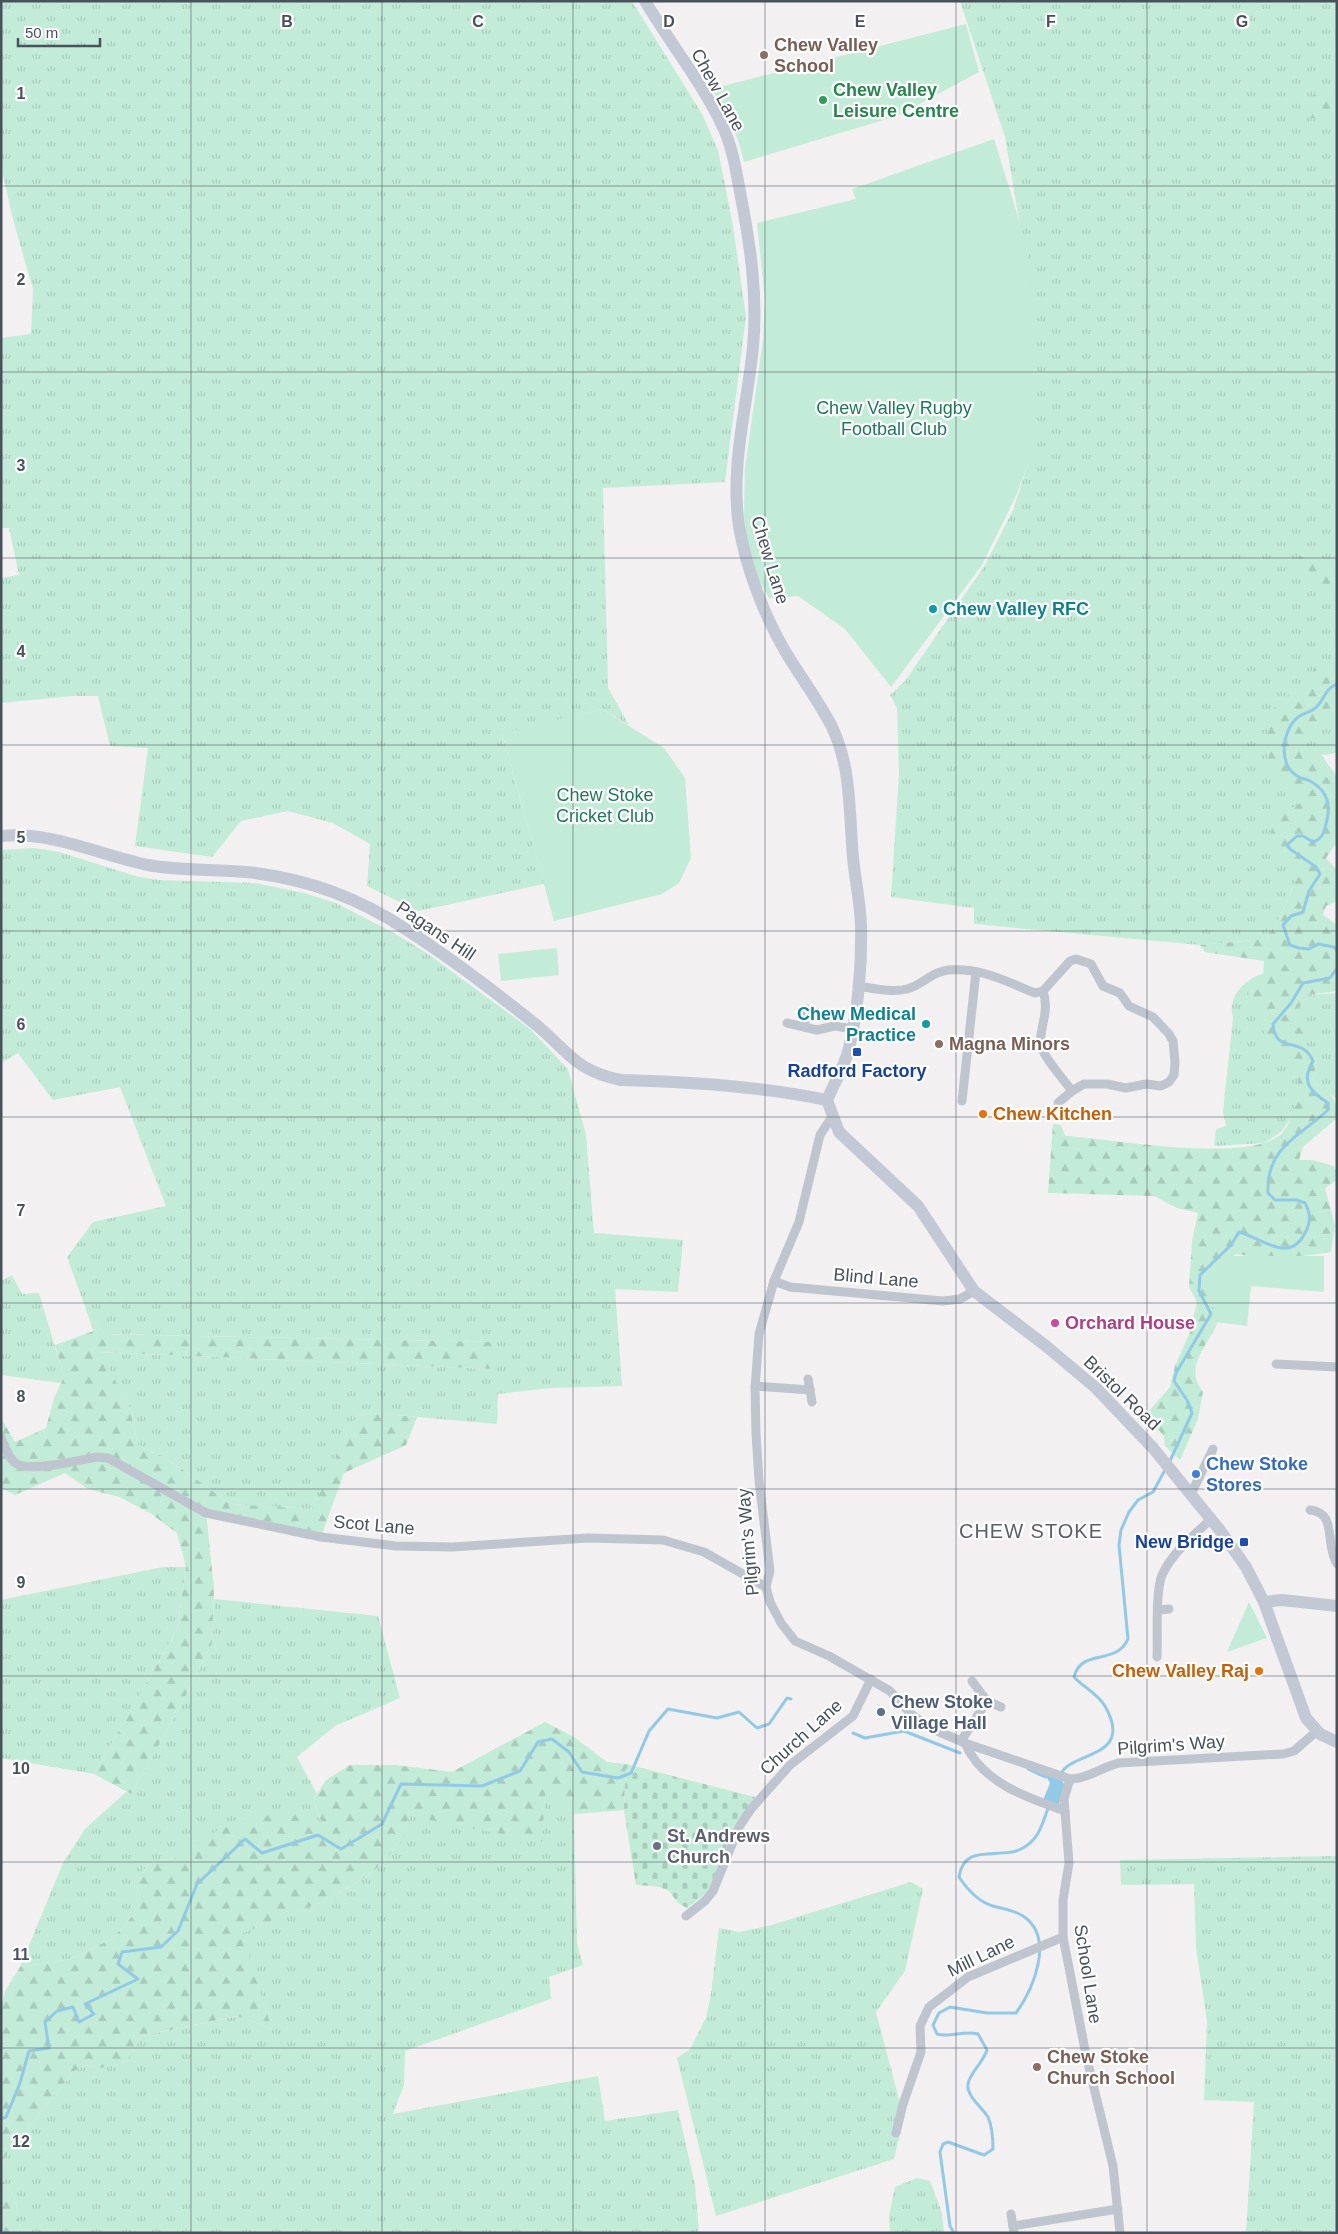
<svg xmlns="http://www.w3.org/2000/svg" width="1338" height="2234" viewBox="0 0 1338 2234" font-family="Arial,sans-serif">
<style>
.grass{fill:url(#grass-tufts)}
.forest{fill:url(#forest-firs)}
.cemetery{fill:url(#cemetery-stones)}
.park{fill:#c2ecd8}
.water{fill:#92c9e6}
.lines{fill:none;stroke-linecap:round;stroke-linejoin:round}
.stream{stroke:#92c9e6;stroke-width:3}
.street{stroke:#bfc5ce;stroke-width:9}
.secondary{stroke:#c2c9d5;stroke-width:12}
.grid{fill:none;stroke:#49515c;stroke-width:1;stroke-opacity:0.55}
.education-dot{fill:#8d6e63;stroke:#fff;stroke-width:2}
.leisure-dot{fill:#2e9e5b;stroke:#fff;stroke-width:2}
.culture-dot{fill:#0f9aa8;stroke:#fff;stroke-width:2}
.transit-dot{fill:#1a4fb4;stroke:#fff;stroke-width:2}
.food-dot{fill:#e8710a;stroke:#fff;stroke-width:2}
.hotel-dot{fill:#d1479c;stroke:#fff;stroke-width:2}
.shop-dot{fill:#3f7fe0;stroke:#fff;stroke-width:2}
.service-dot{fill:#5c6f8a;stroke:#fff;stroke-width:2}
.worship-dot{fill:#6b7280;stroke:#fff;stroke-width:2}
.labels{text-anchor:middle;stroke-width:4.5;stroke-linejoin:round;paint-order:stroke}
.education-label{font-size:18px;font-weight:bold;fill:#785e54;stroke:#fff;text-anchor:start}
.street-label{font-size:18px;fill:#49515c;stroke:#fff}
.leisure-label{font-size:18px;font-weight:bold;fill:#27864d;stroke:#fff;text-anchor:start}
.park-label{font-size:18px;fill:#1e7a58;stroke:#fff}
.culture-label{font-size:18px;font-weight:bold;fill:#0d838f;stroke:#fff;text-anchor:start}
.transit-label{font-size:18px;font-weight:bold;fill:#164399;stroke:#fff}
.food-label{font-size:18px;font-weight:bold;fill:#c56008;stroke:#fff;text-anchor:start}
.hotel-label{font-size:18px;font-weight:bold;fill:#b23c85;stroke:#fff;text-anchor:start}
.shop-label{font-size:18px;font-weight:bold;fill:#366cbe;stroke:#fff;text-anchor:start}
.service-label{font-size:18px;font-weight:bold;fill:#4e5e75;stroke:#fff;text-anchor:start}
.worship-label{font-size:18px;font-weight:bold;fill:#5b616d;stroke:#fff;text-anchor:start}
.quarter-label{font-size:20px;letter-spacing:1px;fill:#5d5f65;stroke:#fff}
.grid-label{font-size:16px;text-anchor:middle;font-weight:bold;fill:#49515c;stroke:#fff;stroke-width:4.5;stroke-linejoin:round;paint-order:stroke}
</style>
<defs>
<pattern id="grass-tufts" width="24" height="20" patternUnits="userSpaceOnUse" patternTransform="scale(1.25)"><rect width="24" height="20" fill="#c2ecd8"/><path d="M3 7l-1-3M5 7V3M7 7l1-3M15 17l-1-3M17 17v-4M19 17l1-3" fill="none" stroke="#a8ccbc"/></pattern>
<pattern id="forest-firs" width="22" height="20" patternUnits="userSpaceOnUse" patternTransform="scale(1.25)"><rect width="22" height="20" fill="#c2ecd8"/><path d="M5 1l3.5 6h-7zM16 11l3.5 6h-7z" fill="#a8ccbc"/></pattern>
<pattern id="cemetery-stones" width="16" height="16" patternUnits="userSpaceOnUse" patternTransform="scale(1.25)"><rect width="16" height="16" fill="#c2ecd8"/><path d="M2 7V4a2 2 0 0 1 4 0v3zM10 15v-3a2 2 0 0 1 4 0v3z" fill="#a8ccbc"/></pattern>
</defs>
<rect width="100%" height="100%" fill="#f2f0f0"/>
<g class="grass">
<path d="M 1,1 L 632,1 L 702,114 L 718,150 L 733,226 L 746,317 L 725,482 L 603,488 L 608,688 L 629,725 L 602,709 L 502,734 L 544,884 L 418,911 L 367,886 L 370,844 L 333,823 L 288,811 L 241,821 L 212,857 L 135,846 L 148,748 L 110,746 L 98,696 L 72,696 L 1,703 L 1,578 L 19,575 L 9,528 L 1,528 L 1,338 L 31,334 L 33,289 L 15,227 L 1,168 Z"/>
<path d="M 960,1 L 1337,1 L 1337,753 L 1321,755 L 1337,776 L 1337,840 L 1299,874 L 1280,917 L 1266,939 L 1200,945 L 974,924 L 974,908 L 891,897 L 899,774 L 897,708 L 890,695 L 905,681 L 985,565 L 1013,510 L 1029,461 L 1037,326 L 1005,137 Z"/>
<path d="M 34,848 L 59,852 L 139,877 L 159,880 L 255,883 L 304,893 L 336,903 L 394,933 L 428,954 L 530,1029 L 568,1069 L 586,1135 L 594,1233 L 683,1240 L 678,1292 L 615,1289 L 622,1386 L 551,1388 L 498,1394 L 497,1424 L 372,1413 L 357,1415 L 313,1509 L 231,1504 L 173,1463 L 138,1445 L 129,1405 L 98,1352 L 491,1369 L 492,1342 L 104,1334 L 88,1315 L 67,1257 L 93,1222 L 166,1206 L 120,1087 L 53,1100 L 18,1053 L 1,1063 L 1,850 Z"/>
<path d="M 1302,971 L 1285,1004 L 1301,1061 L 1299,1107 L 1281,1132 L 1264,1143 L 1214,1146 L 1216,1129 L 1226,1126 L 1223,1111 L 1233,1018 C 1227,998 1243,980 1262,974 C 1274,971 1289,972 1302,971 Z"/>
<path d="M 1337,993 L 1337,1102 L 1335,1098 L 1313,1081 L 1317,1058 L 1303,1042 L 1294,1013 L 1308,995 Z"/>
<path d="M 12,1275 L 22,1294 L 39,1293 L 64,1377 L 61,1383 L 1,1375 L 1,1281 Z"/>
<path d="M 163,1567 L 186,1567 L 177,1630 L 94,1774 L 1,1758 L 1,1600 Z"/>
<path d="M 214,1599 L 378,1616 L 400,1698 L 335,1726 L 297,1757 L 317,1794 L 314,1799 L 321,1822 L 193,1847 L 173,1859 L 151,1862 L 139,1875 L 135,1913 L 113,1938 L 72,1959 L 20,1967 L 63,1863 L 85,1829 L 126,1792 L 131,1794 L 177,1713 L 212,1643 Z"/>
<path d="M 545,1792 L 574,1814 L 577,1943 L 583,1965 L 549,1977 L 551,1999 L 405,2051 L 404,2085 L 393,2114 L 598,2076 L 605,2121 L 678,2110 L 695,2185 L 699,2233 L 22,2233 L 14,2196 L 7,2188 L 1,2174 L 4,2158 L 73,2072 L 85,2065 L 101,2068 L 126,2062 L 141,2036 L 238,2016 L 272,2029 L 241,1933 C 283,1919 370,1887 393,1850 C 400,1840 404,1827 410,1815 L 541,1841 Z"/>
<path d="M 1337,1856 L 1337,2233 L 1246,2233 L 1254,2102 L 1204,2100 L 1207,2021 L 1196,1948 L 1194,1884 L 1121,1885 L 1120,1860 Z"/>
<path d="M 911,1882 L 923,1889 L 905,1971 L 876,2012 L 904,2118 L 894,2159 L 716,2216 L 677,2058 L 690,2049 L 706,2018 L 711,1994 L 719,1928 L 739,1932 L 768,1926 Z"/>
<path d="M 917,2178 L 930,2181 L 942,2213 L 944,2233 L 890,2233 L 889,2216 L 895,2187 Z"/>
</g>
<g class="forest">
<path d="M 1337,92 L 1337,115 L 1312,118 L 1310,96 Z"/>
<path d="M 1299,556 L 1328,560 L 1337,558 L 1337,598 L 1293,573 Z"/>
<path d="M 1337,638 L 1337,709 L 1303,739 L 1306,752 L 1337,789 L 1337,842 L 1326,858 L 1337,870 L 1337,901 L 1326,906 L 1323,915 L 1337,925 L 1337,991 L 1308,995 L 1294,1013 L 1304,1018 L 1308,1035 L 1304,1042 L 1317,1058 L 1313,1081 C 1330,1094 1337,1095 1337,1118 L 1303,1147 L 1299,1160 L 1312,1160 L 1334,1166 L 1337,1172 L 1337,1180 L 1325,1188 L 1335,1226 L 1331,1252 L 1275,1260 L 1236,1254 L 1220,1265 C 1220,1281 1222,1297 1220,1312 C 1216,1342 1180,1362 1203,1392 L 1198,1419 L 1180,1460 L 1165,1446 L 1164,1436 L 1154,1425 L 1150,1410 L 1170,1387 L 1175,1366 L 1190,1332 L 1197,1302 L 1189,1287 L 1192,1241 L 1198,1213 L 1177,1208 L 1154,1196 L 1048,1193 L 1053,1124 L 1061,1125 L 1065,1136 C 1108,1138 1255,1166 1283,1132 C 1297,1115 1297,1090 1299,1070 C 1277,1048 1260,1048 1263,1014 L 1247,1007 L 1249,988 L 1263,976 L 1264,961 L 1205,952 L 1200,945 L 1266,939 L 1280,917 L 1295,883 L 1291,866 L 1268,848 L 1274,817 L 1312,797 L 1279,781 L 1269,762 L 1267,721 L 1279,700 L 1301,689 L 1311,672 L 1331,658 Z"/>
<path d="M 88,1315 L 104,1334 L 492,1342 L 492,1369 L 99,1352 L 129,1405 L 138,1445 L 173,1463 L 231,1504 L 312,1509 L 357,1415 L 372,1413 L 417,1417 L 406,1445 L 344,1473 L 321,1537 L 206,1513 L 214,1588 L 212,1643 L 177,1713 L 131,1794 L 94,1774 L 177,1630 L 186,1567 L 177,1533 L 150,1513 L 119,1497 L 88,1489 L 65,1473 L 15,1495 L 1,1488 L 1,1418 L 15,1442 L 46,1428 L 54,1398 L 64,1377 L 55,1345 L 93,1331 Z"/>
<path d="M 545,1722 L 574,1737 L 607,1762 L 626,1764 L 624,1810 L 574,1814 L 545,1793 L 542,1842 L 410,1816 C 404,1827 400,1840 393,1850 C 370,1887 283,1919 242,1933 L 272,2029 L 237,2016 L 141,2036 L 126,2062 L 101,2068 L 85,2065 L 73,2072 L 4,2158 L 1,2167 L 1,2007 L 5,1991 L 20,1967 L 72,1959 L 113,1938 L 135,1913 L 139,1875 L 151,1862 L 173,1859 L 221,1828 L 260,1816 L 302,1814 L 321,1821 L 314,1799 L 326,1780 L 350,1765 L 396,1765 L 452,1772 Z"/>
<path d="M 1,2174 L 7,2188 L 14,2196 L 22,2233 L 1,2233 Z"/>
</g>
<path class="cemetery" d="M 626,1764 L 755,1797 L 734,1826 L 711,1886 L 704,1895 L 687,1908 C 672,1901 676,1896 667,1890 C 659,1885 645,1886 636,1885 L 624,1810 Z"/>
<g class="park">
<path d="M 966,24 L 979,72 L 897,116 L 744,162 C 738,134 727,112 711,89 Z"/>
<path d="M 994,139 L 1024,236 L 1037,326 L 1037,380 L 1034,449 L 1015,498 L 982,565 L 891,687 L 845,629 L 798,596 L 769,598 L 749,562 L 744,514 L 745,468 L 763,340 L 765,299 L 757,223 L 856,199 L 852,189 Z"/>
<path d="M 602,709 L 664,748 L 685,778 L 691,858 L 679,883 L 662,894 L 554,921 L 502,733 Z"/>
<path d="M 557,948 L 559,975 L 501,981 L 498,954 Z"/>
<path d="M 1225,1256 L 1324,1256 L 1324,1292 L 1251,1286 L 1247,1326 L 1216,1322 L 1212,1302 L 1205,1287 Z"/>
<path d="M 1249,1602 L 1267,1638 L 1227,1652 Z"/>
</g>
<path class="water" d="M 1044,1772 L 1062,1780 L 1065,1786 L 1058,1807 L 1043,1800 L 1050,1783 L 1047,1778 L 1042,1776 Z"/>
<g class="lines">
<g class="stream">
<path d="M 1337,684 C 1324,689 1324,702 1314,709 C 1309,713 1302,713 1297,718 C 1282,731 1278,764 1297,776 C 1300,778 1304,779 1308,780 C 1327,789 1332,804 1326,824 C 1324,833 1322,839 1313,842 L 1303,836 L 1297,836 L 1287,845 L 1290,849 L 1316,867 L 1320,874 L 1309,891 L 1303,912 L 1291,916 L 1283,925 L 1290,945 L 1299,948 L 1309,949 L 1318,944 L 1334,947 L 1337,951"/>
<path d="M 1169,1463 L 1192,1413 L 1187,1400 L 1174,1381 L 1176,1373 L 1211,1314 L 1199,1291 L 1200,1275 L 1231,1245 L 1239,1232 C 1260,1237 1289,1265 1305,1233 C 1311,1222 1311,1214 1305,1203 L 1297,1200 L 1275,1200 L 1268,1193 C 1266,1147 1299,1137 1328,1110 L 1328,1103 C 1311,1092 1300,1082 1313,1061 C 1302,1035 1275,1055 1273,1024 L 1291,1003 L 1303,983 L 1330,978 L 1337,968"/>
<path d="M 853,1733 L 865,1738 L 904,1731 L 960,1753"/>
<path d="M 1028,1769 L 1045,1777"/>
<path d="M 1061,1774 C 1071,1751 1135,1759 1105,1706 C 1097,1693 1083,1687 1074,1677 C 1081,1648 1116,1666 1128,1639 L 1119,1545 L 1121,1530 L 1129,1512 L 1138,1500 L 1153,1492 L 1166,1468"/>
<path d="M 1,2119 L 6,2117 L 20,2083 L 29,2051 L 49,2048 L 45,2022 L 57,2011 L 73,2007 L 79,2022 L 94,2014 L 85,2004 L 138,1979 L 118,1964 L 122,1952 L 161,1947 L 178,1931 L 197,1884 L 245,1839 L 262,1853 L 318,1835 L 341,1849 L 382,1824 L 401,1784 L 482,1786 L 520,1771 L 538,1742 L 552,1739 L 569,1752 L 582,1772 L 618,1778 L 631,1773 L 649,1731 L 668,1709 L 717,1718 L 739,1712 L 757,1728 L 769,1724 L 787,1698 L 791,1699"/>
<path d="M 954,2233 L 950,2226 L 940,2152 L 943,2144 L 948,2142 L 984,2155 L 993,2149 C 993,2139 992,2126 988,2117 C 982,2107 966,2096 968,2084 C 970,2072 983,2063 987,2050 L 978,2034 C 963,2030 951,2038 937,2034 L 933,2025 L 939,2013 L 950,2007 L 987,2013 L 1016,2013 C 1034,1988 1055,1937 1023,1916 C 1014,1910 1003,1909 993,1906 C 979,1902 967,1889 959,1877 C 964,1841 1001,1861 1023,1848 C 1041,1837 1042,1823 1049,1806"/>
</g>
<g class="street">
<path d="M 857,986 C 873,988 892,993 907,989 C 923,985 932,971 949,970 C 983,968 1005,981 1035,993 L 1043,991 L 1070,961 L 1076,959 L 1091,964 L 1103,986 L 1120,993 L 1129,1006 L 1153,1017 L 1169,1034 L 1173,1041 L 1175,1062 L 1174,1075 L 1169,1082 L 1161,1086 L 1146,1084 L 1126,1088 L 1107,1084 L 1084,1084 L 1072,1091"/>
<path d="M 1043,991 C 1051,1014 1036,1033 1042,1049 C 1047,1061 1064,1080 1072,1091 L 1058,1103"/>
<path d="M 787,1023 L 817,1030 L 835,1026 L 853,1029"/>
<path d="M 804,1027 L 807,1009"/>
<path d="M 962,1101 L 976,972"/>
<path d="M 832,1117 L 820,1135 L 799,1222 L 774,1281 L 759,1334 L 755,1388 L 756,1434 L 759,1481 L 770,1571 L 766,1587 L 770,1602 L 781,1623 L 795,1641 L 829,1656 L 890,1691 L 909,1712 L 928,1727 L 965,1743 L 1070,1779 C 1087,1779 1102,1767 1119,1763 L 1283,1754 L 1294,1751 L 1317,1731"/>
<path d="M 774,1281 L 790,1287 L 943,1301 L 960,1299 L 974,1291"/>
<path d="M 1276,1364 L 1337,1367"/>
<path d="M 808,1379 L 812,1402"/>
<path d="M 755,1386 L 810,1390"/>
<path d="M 1,1437 C 5,1446 8,1459 17,1464 C 31,1472 80,1460 97,1457 L 108,1458 L 206,1513 L 321,1537 L 396,1546 L 452,1547 L 588,1538 L 663,1540 L 704,1552 L 766,1587"/>
<path d="M 1191,1494 L 1213,1449"/>
<path d="M 1310,1510 C 1338,1513 1324,1543 1337,1564"/>
<path d="M 1159,1610 L 1169,1609"/>
<path d="M 1157,1657 C 1158,1636 1155,1593 1162,1575 C 1172,1553 1194,1535 1211,1519"/>
<path d="M 972,1681 L 987,1701 L 1001,1707"/>
<path d="M 961,1741 L 987,1701"/>
<path d="M 965,1743 C 981,1782 1027,1798 1065,1811"/>
<path d="M 1070,1779 L 1064,1799 L 1069,1863 L 1063,1900 L 1063,1937 L 1086,2055 L 1113,2166 L 1120,2233"/>
<path d="M 686,1916 L 705,1901 L 713,1891 L 739,1827 L 751,1809 L 790,1765 L 853,1716 L 871,1679"/>
<path d="M 896,2133 L 903,2104 L 921,2052 L 920,2026 L 929,2007 L 968,1977 L 1063,1937"/>
<path d="M 1011,2214 L 1014,2233"/>
<path d="M 1013,2226 L 1118,2209"/>
</g>
<g class="secondary">
<path d="M 645,1 C 670,43 701,81 722,125 C 732,145 736,170 740,192 C 750,243 758,295 753,347 C 747,408 730,465 739,526 C 746,568 764,615 785,651 C 800,676 818,700 831,725 C 850,763 849,803 852,844 C 853,871 860,898 861,925 C 862,964 858,1014 848,1052 C 843,1069 834,1084 827,1100"/>
<path d="M 1,836 C 52,831 99,855 148,865 C 180,871 213,869 246,872 C 305,878 358,897 407,930 C 449,957 490,988 529,1019 C 566,1047 571,1070 621,1080 C 691,1082 758,1086 827,1100"/>
<path d="M 827,1100 L 839,1132 L 918,1206 L 974,1291 L 1046,1346 L 1096,1388 L 1153,1448 L 1219,1529 L 1246,1567 L 1264,1602 L 1306,1718 L 1320,1734 L 1337,1742"/>
<path d="M 1264,1602 L 1282,1600 L 1337,1606"/>
</g>
</g>
<path class="grid" d="M 191,1 L 191,2233M 382,1 L 382,2233M 573,1 L 573,2233M 765,1 L 765,2233M 956,1 L 956,2233M 1147,1 L 1147,2233M 1,186 L 1337,186M 1,372 L 1337,372M 1,558 L 1337,558M 1,745 L 1337,745M 1,931 L 1337,931M 1,1117 L 1337,1117M 1,1303 L 1337,1303M 1,1489 L 1337,1489M 1,1676 L 1337,1676M 1,1862 L 1337,1862M 1,2048 L 1337,2048"/>
<g class="education-dot">
<circle cx="764" cy="55" r="5"/>
<circle cx="939" cy="1044" r="5"/>
<circle cx="1037" cy="2067" r="5"/>
</g>
<circle class="leisure-dot" cx="823" cy="100" r="5"/>
<g class="culture-dot">
<circle cx="933" cy="609" r="5"/>
<circle cx="926" cy="1024" r="5"/>
</g>
<g class="transit-dot">
<rect x="852" y="1047" width="10" height="10" rx="2.5"/>
<rect x="1239" y="1537" width="10" height="10" rx="2.5"/>
</g>
<g class="food-dot">
<circle cx="983" cy="1114" r="5"/>
<circle cx="1259" cy="1671" r="5"/>
</g>
<circle class="hotel-dot" cx="1055" cy="1323" r="5"/>
<circle class="shop-dot" cx="1196" cy="1474" r="5"/>
<circle class="service-dot" cx="881" cy="1712" r="5"/>
<circle class="worship-dot" cx="657" cy="1846" r="5"/>
<g class="labels">
<g class="education-label">
<text x="774" y="51">Chew Valley<tspan x="774" dy="21">School</tspan></text>
<text x="949" y="1050">Magna Minors</text>
<text x="1047" y="2063">Chew Stoke<tspan x="1047" dy="21">Church School</tspan></text>
</g>
<g class="street-label">
<text transform="translate(718 90) rotate(61)" y="6">Chew Lane</text>
<text transform="translate(770 560) rotate(73)" y="6">Chew Lane</text>
<text transform="translate(436 931) rotate(34)" y="6">Pagans Hill</text>
<text transform="translate(876 1278) rotate(5)" y="6">Blind Lane</text>
<text transform="translate(1122 1393) rotate(44)" y="6">Bristol Road</text>
<text transform="translate(374 1525) rotate(5)" y="6">Scot Lane</text>
<text transform="translate(748 1542) rotate(-95)" y="6">Pilgrim's Way</text>
<text transform="translate(801 1737) rotate(-42)" y="6">Church Lane</text>
<text transform="translate(1171 1745) rotate(-4)" y="6">Pilgrim's Way</text>
<text transform="translate(981 1956) rotate(-26)" y="6">Mill Lane</text>
<text transform="translate(1088 1974) rotate(81)" y="6">School Lane</text>
</g>
<g class="leisure-label">
<text x="833" y="96">Chew Valley<tspan x="833" dy="21">Leisure Centre</tspan></text>
</g>
<g class="park-label">
<text x="894" y="414">Chew Valley Rugby<tspan x="894" dy="21">Football Club</tspan></text>
<text x="605" y="801">Chew Stoke<tspan x="605" dy="21">Cricket Club</tspan></text>
</g>
<g class="culture-label">
<text x="943" y="615">Chew Valley RFC</text>
<text x="916" y="1020" text-anchor="end">Chew Medical<tspan x="916" dy="21">Practice</tspan></text>
</g>
<g class="transit-label">
<text x="857" y="1077">Radford Factory</text>
<text x="1234" y="1548" text-anchor="end">New Bridge</text>
</g>
<g class="food-label">
<text x="993" y="1120">Chew Kitchen</text>
<text x="1249" y="1677" text-anchor="end">Chew Valley Raj</text>
</g>
<g class="hotel-label">
<text x="1065" y="1329">Orchard House</text>
</g>
<g class="shop-label">
<text x="1206" y="1470">Chew Stoke<tspan x="1206" dy="21">Stores</tspan></text>
</g>
<g class="service-label">
<text x="891" y="1708">Chew Stoke<tspan x="891" dy="21">Village Hall</tspan></text>
</g>
<g class="worship-label">
<text x="667" y="1842">St. Andrews<tspan x="667" dy="21">Church</tspan></text>
</g>
<g class="quarter-label">
<text x="1031" y="1538">CHEW STOKE</text>
</g>
</g>
<g class="grid-label">
<text x="287" y="27">B</text>
<text x="478" y="27">C</text>
<text x="669" y="27">D</text>
<text x="860" y="27">E</text>
<text x="1051" y="27">F</text>
<text x="1242" y="27">G</text>
<text x="21" y="99">1</text>
<text x="21" y="285">2</text>
<text x="21" y="471">3</text>
<text x="21" y="657">4</text>
<text x="21" y="843">5</text>
<text x="21" y="1030">6</text>
<text x="21" y="1216">7</text>
<text x="21" y="1402">8</text>
<text x="21" y="1588">9</text>
<text x="21" y="1774">10</text>
<text x="21" y="1960">11</text>
<text x="21" y="2147">12</text>
</g>
<rect width="1338" height="2234" fill="none" stroke="#49515c" stroke-width="5"/>
<path d="M18 38v8h82v-8" fill="none" stroke="#49515c" stroke-width="2.5"/>
<text x="25" y="38" font-size="15" fill="#49515c" stroke="#ffffff" stroke-width="4" paint-order="stroke">50 m</text>
</svg>
